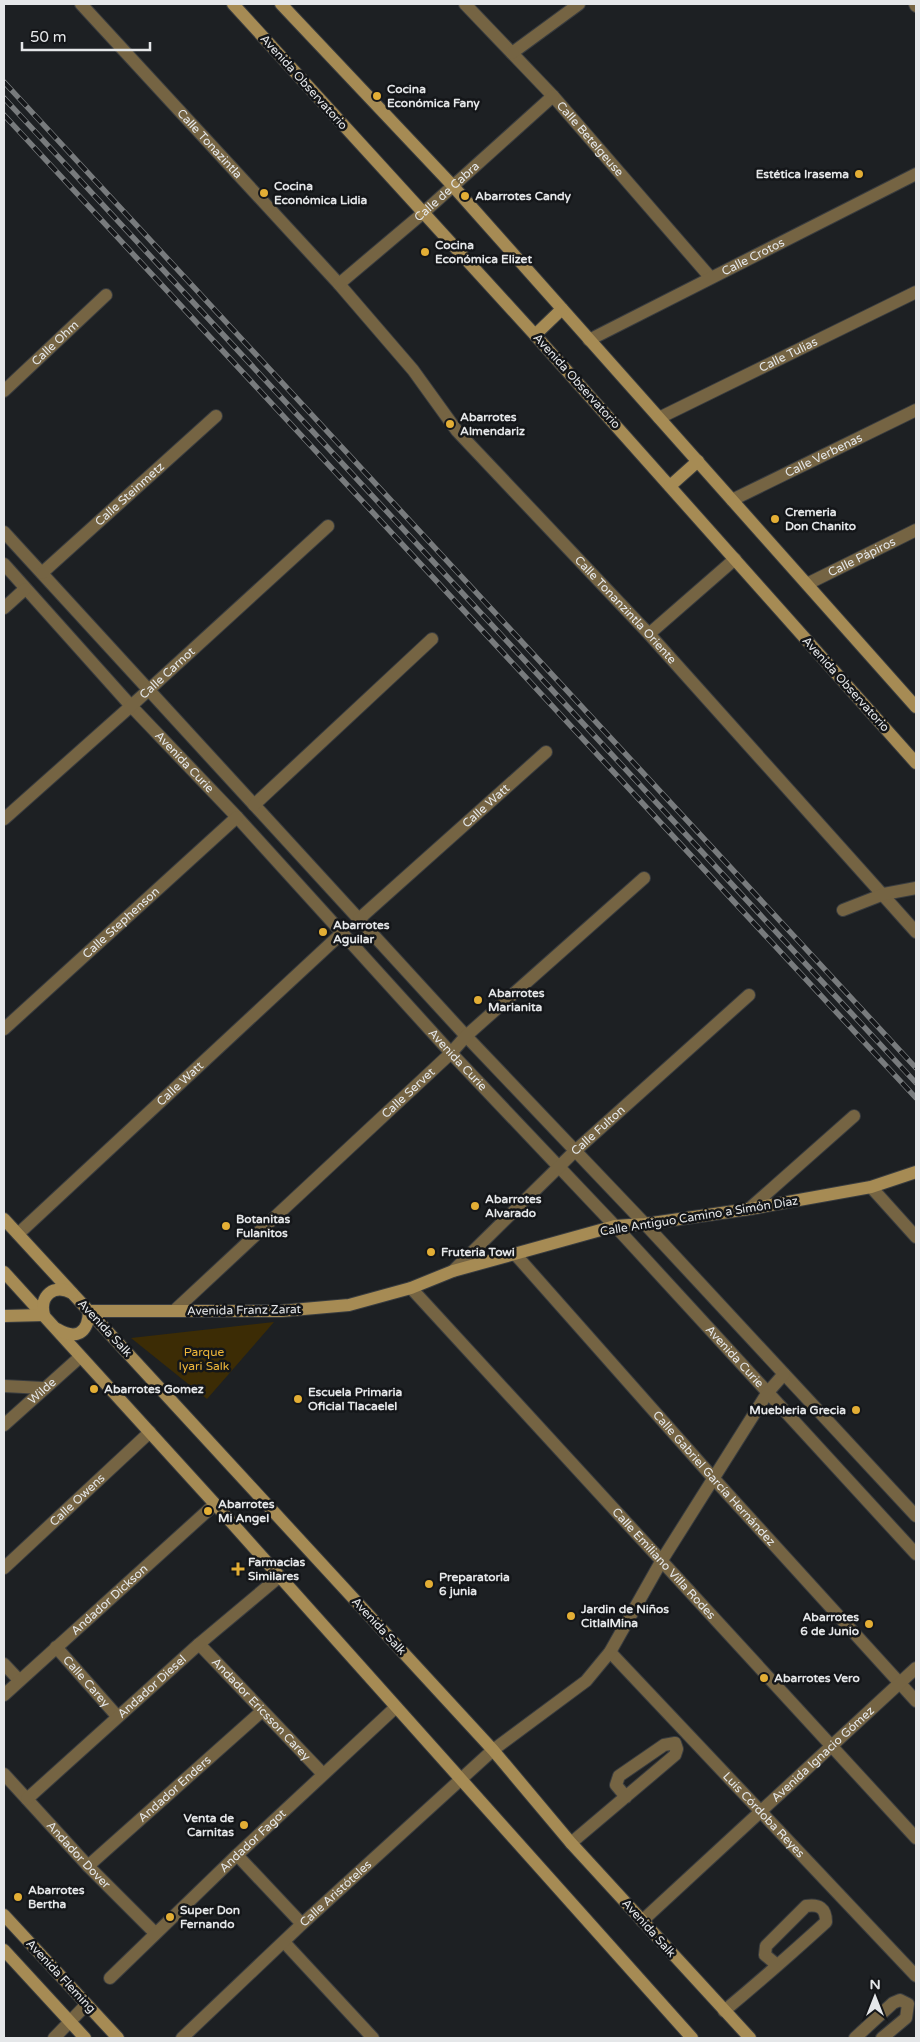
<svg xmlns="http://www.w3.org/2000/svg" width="920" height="2042" viewBox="0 0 920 2042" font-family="'Varela Round',sans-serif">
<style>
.park{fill:#3c2c05}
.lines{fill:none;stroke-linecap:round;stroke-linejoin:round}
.street-casing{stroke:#393c3f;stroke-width:14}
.secondary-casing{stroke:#393c3f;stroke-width:14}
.street{stroke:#756443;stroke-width:12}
.secondary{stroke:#a68b54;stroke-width:12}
.rail-casing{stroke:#787b7d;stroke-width:5.5}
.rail{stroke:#141619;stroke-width:4;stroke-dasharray:11;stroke-linecap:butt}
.poi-dot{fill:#e3ae35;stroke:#141619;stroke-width:2}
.labels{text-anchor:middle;stroke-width:5;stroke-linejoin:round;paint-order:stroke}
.street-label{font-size:12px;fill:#e5e7e9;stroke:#141619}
.poi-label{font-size:12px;font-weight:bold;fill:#e5e7e9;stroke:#141619;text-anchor:start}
.park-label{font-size:12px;fill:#edb63a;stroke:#141619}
</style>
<rect width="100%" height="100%" fill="#1d2023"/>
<path class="park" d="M 274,1322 L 207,1399 L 131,1338 Z"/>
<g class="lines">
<g class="street-casing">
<g id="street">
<path id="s1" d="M 81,4 L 339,284 L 413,370 L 457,431 L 649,634 L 916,932"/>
<path id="s2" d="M 465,4 L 553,96 L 710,277"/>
<path d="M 915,4 L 916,6"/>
<path d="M 512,53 L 579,4"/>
<path id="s3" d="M 339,284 L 423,213 L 553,96"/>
<path id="s4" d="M 589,340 L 916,174"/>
<path id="s5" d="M 4,391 L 106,295"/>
<path id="s6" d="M 659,418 L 916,292"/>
<path id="s7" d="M 732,500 L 916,410"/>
<path d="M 4,532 L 466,1036 L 645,1224 L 916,1516"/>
<path id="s8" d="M 4,564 L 131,706 L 237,817 L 451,1053 L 615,1226 L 916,1554"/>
<path id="s9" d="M 42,573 L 216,416"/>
<path id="s10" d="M 807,584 L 916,530"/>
<path d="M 4,608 L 25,589"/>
<path d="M 649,634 L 735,559"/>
<path d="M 254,805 L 432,639"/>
<path id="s11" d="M 4,819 L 131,706 L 328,526"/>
<path d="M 843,910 L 884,894 L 916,888"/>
<path id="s12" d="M 359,919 L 546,752"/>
<path id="s13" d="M 4,1029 L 237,817"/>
<path d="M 871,1187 L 916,1237"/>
<path d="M 749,1209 L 854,1116"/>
<path id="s14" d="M 18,1234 L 342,933"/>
<path id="s15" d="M 515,1254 L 715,1480 L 916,1701"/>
<path id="s16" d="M 453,1271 L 575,1151 L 749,995"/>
<path id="s17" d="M 411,1288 L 916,1838"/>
<path id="s18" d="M 174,1311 L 451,1053 L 466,1036 L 644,878"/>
<path d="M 4,1386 L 43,1388"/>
<path id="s19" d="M 4,1425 L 80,1357"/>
<path id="s20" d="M 4,1568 L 150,1432"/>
<path id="s21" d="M 199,1644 L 323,1774"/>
<path id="s22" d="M 56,1647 L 117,1716"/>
<path id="s23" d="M 610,1652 L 916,1976"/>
<path d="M 4,1664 L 19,1680"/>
<path id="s24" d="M 4,1695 L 215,1504"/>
<path id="s25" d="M 4,1774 L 88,1866 L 155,1933"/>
<path id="s26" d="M 27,1799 L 199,1644 L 279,1577"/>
<path d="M 571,1843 L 675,1755 L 677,1749 L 675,1743 L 664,1745 L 619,1776 L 616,1785 L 626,1797"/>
<path d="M 237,1855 L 302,1924"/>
<path id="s27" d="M 88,1866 L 262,1711"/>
<path id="s28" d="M 642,1921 L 916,1668"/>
<path d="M 284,1942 L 373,2038"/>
<path id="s29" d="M 110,1978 L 237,1855 L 396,1707"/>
<path d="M 724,2011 C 759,1982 793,1952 826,1922 C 826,1908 819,1904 806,1906 L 766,1946 L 765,1955 L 777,1965"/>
<path d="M 54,2038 L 86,2005"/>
<path id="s30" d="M 182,2038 L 302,1924 L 493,1750 L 586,1681 L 610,1652 L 662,1560 L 768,1392 L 784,1374"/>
<path d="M 855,2038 L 893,2003 L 900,2000 L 908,2004 L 906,2018 L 882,2038"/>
</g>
</g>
<g class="secondary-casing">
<g id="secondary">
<path d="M 233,4 L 535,335 L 916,763"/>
<path d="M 281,4 L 452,185 L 916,707"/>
<path d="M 535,335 L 562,309"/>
<path d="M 670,486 L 698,461"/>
<path d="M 4,1219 L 493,1750 L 571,1843 L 750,2038"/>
<path d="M 4,1272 L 215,1504 L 692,2038"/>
<path d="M 4,1316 L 44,1315 C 39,1296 54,1283 72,1293"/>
<path d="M 57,1329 C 76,1340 88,1334 89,1311 L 281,1311 L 349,1305 L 411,1288 L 453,1271 L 615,1226 L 645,1224 L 749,1209 L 871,1187 L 916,1172"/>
<path d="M 4,1915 L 118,2038"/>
<path d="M 4,1950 L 85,2038"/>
</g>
</g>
<use href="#street" class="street"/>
<use href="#secondary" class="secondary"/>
<g class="rail-casing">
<g id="rail">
<path d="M 4,82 L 916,1068"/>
<path d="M 4,98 L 916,1083"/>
<path d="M 4,115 L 916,1098"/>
</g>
</g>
<use href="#rail" class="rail"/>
</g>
<g class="poi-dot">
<circle cx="377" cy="96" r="5"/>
<circle cx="859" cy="174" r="5"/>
<circle cx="264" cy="193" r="5"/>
<circle cx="465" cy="196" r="5"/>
<circle cx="425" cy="252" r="5"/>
<circle cx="450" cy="424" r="5"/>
<circle cx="775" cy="519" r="5"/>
<circle cx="323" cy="932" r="5"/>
<circle cx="478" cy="1000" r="5"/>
<circle cx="475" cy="1206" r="5"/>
<circle cx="226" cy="1226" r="5"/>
<circle cx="431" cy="1252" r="5"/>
<circle cx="94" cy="1389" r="5"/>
<circle cx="298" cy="1399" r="5"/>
<circle cx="856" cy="1410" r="5"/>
<circle cx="208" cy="1511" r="5"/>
<path d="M235.5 1561.5h5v5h5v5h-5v5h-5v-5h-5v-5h5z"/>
<circle cx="429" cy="1584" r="5"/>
<circle cx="571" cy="1616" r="5"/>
<circle cx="869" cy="1624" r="5"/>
<circle cx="764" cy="1678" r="5"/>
<circle cx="244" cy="1825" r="5"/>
<circle cx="18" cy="1897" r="5"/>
<circle cx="170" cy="1917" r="5"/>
</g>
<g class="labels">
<g class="street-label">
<text transform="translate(304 82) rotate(48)" y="4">Avenida Observatorio</text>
<text dy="4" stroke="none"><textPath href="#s2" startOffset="184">Calle Betelgeuse</textPath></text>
<text dy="4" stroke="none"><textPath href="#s1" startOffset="190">Calle Tonazintla</textPath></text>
<text dy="4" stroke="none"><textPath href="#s3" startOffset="142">Calle de Cabra</textPath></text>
<text dy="4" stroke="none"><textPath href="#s4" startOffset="184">Calle Crotos</textPath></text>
<text dy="4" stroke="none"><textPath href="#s5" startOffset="70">Calle Ohm</textPath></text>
<text dy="4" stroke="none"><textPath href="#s6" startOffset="144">Calle Tulias</textPath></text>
<text transform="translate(577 381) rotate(48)" y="4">Avenida Observatorio</text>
<text dy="4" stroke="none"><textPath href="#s7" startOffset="102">Calle Verbenas</textPath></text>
<text dy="4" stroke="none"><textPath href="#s9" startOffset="118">Calle Steinmetz</textPath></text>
<text dy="4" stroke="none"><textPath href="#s10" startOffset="61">Calle Pápiros</textPath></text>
<text dy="4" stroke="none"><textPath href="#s1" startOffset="815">Calle Tonanzintla Oriente</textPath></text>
<text dy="4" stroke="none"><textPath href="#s11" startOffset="219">Calle Carnot</textPath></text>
<text transform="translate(846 684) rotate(48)" y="4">Avenida Observatorio</text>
<text dy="4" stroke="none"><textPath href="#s8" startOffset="268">Avenida Curie</textPath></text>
<text dy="4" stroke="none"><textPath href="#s12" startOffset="170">Calle Watt</textPath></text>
<text dy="4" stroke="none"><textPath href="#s13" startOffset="158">Calle Stephenson</textPath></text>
<text dy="4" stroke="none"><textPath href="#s8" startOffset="672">Avenida Curie</textPath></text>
<text dy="4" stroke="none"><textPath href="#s14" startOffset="221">Calle Watt</textPath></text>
<text dy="4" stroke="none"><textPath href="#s18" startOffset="320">Calle Servet</textPath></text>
<text dy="4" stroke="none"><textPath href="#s16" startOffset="202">Calle Fulton</textPath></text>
<text transform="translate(699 1216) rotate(-9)" y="4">Calle Antiguo Camino a Simón Díaz</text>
<text transform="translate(244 1310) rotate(-1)" y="4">Avenida Franz Zarat</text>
<text transform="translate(105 1328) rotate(47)" y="4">Avenida Salk</text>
<text dy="4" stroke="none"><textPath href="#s8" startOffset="1078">Avenida Curie</textPath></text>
<text dy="4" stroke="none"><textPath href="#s19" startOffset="51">Wilde</textPath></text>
<text dy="4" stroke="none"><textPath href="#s15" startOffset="300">Calle Gabriel García Hernández</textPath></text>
<text dy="4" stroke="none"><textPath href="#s20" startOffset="100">Calle Owens</textPath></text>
<text dy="4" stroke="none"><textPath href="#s17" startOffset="374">Calle Emiliano Villa Rodes</textPath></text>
<text dy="4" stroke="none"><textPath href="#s24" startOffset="142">Andador Dickson</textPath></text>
<text transform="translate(379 1626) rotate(47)" y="4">Avenida Salk</text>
<text dy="4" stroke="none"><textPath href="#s22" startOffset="46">Calle Carey</textPath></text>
<text dy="4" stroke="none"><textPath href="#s26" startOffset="168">Andador Diesel</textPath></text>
<text dy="4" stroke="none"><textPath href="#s21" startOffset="90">Andador Ericsson Carey</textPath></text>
<text dy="4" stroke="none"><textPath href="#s28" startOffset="246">Avenida Ignacio Gómez</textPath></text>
<text dy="4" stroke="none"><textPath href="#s27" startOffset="116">Andador Enders</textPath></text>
<text dy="4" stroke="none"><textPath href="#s23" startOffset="224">Luis Córdoba Reyes</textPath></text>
<text dy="4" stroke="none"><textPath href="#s29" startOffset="198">Andador Fagot</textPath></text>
<text dy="4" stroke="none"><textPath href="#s25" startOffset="110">Andador Dover</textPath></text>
<text dy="4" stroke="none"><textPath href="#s30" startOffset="211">Calle Aristóteles</textPath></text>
<text transform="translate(649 1928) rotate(48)" y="4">Avenida Salk</text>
<text transform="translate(61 1976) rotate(47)" y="4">Avenida Fleming</text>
</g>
<g class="poi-label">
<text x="387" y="93">Cocina<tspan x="387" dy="14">Económica Fany</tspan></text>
<text x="849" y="178" text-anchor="end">Estética Irasema</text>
<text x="274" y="190">Cocina<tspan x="274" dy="14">Económica Lidia</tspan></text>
<text x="475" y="200">Abarrotes Candy</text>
<text x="435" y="249">Cocina<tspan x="435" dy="14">Económica Elizet</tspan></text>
<text x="460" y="421">Abarrotes<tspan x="460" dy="14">Almendariz</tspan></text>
<text x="785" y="516">Cremeria<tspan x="785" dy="14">Don Chanito</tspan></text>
<text x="333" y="929">Abarrotes<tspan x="333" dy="14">Aguilar</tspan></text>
<text x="488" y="997">Abarrotes<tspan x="488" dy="14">Marianita</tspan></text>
<text x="485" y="1203">Abarrotes<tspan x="485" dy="14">Alvarado</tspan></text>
<text x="236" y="1223">Botanitas<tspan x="236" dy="14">Fulanitos</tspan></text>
<text x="441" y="1256">Fruteria Towi</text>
<text x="104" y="1393">Abarrotes Gomez</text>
<text x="308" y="1396">Escuela Primaria<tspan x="308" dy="14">Oficial Tlacaelel</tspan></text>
<text x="846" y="1414" text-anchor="end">Muebleria Grecia</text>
<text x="218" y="1508">Abarrotes<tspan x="218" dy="14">Mi Angel</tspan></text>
<text x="248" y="1566">Farmacias<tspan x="248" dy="14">Similares</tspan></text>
<text x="439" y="1581">Preparatoria<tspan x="439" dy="14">6 junia</tspan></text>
<text x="581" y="1613">Jardin de Niños<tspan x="581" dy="14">CitlalMina</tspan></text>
<text x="859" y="1621" text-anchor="end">Abarrotes<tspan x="859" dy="14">6 de Junio</tspan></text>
<text x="774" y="1682">Abarrotes Vero</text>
<text x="234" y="1822" text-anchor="end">Venta de<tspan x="234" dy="14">Carnitas</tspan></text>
<text x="28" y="1894">Abarrotes<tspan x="28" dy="14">Bertha</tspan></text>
<text x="180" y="1914">Super Don<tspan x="180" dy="14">Fernando</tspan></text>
</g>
<g class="park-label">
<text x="204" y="1356">Parque<tspan x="204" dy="14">Iyari Salk</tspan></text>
</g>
</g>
<rect width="920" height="2042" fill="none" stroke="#e5e7e9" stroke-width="10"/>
<g transform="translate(875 1997)" stroke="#141619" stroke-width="4" paint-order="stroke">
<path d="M0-4L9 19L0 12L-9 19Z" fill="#e5e7e9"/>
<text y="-8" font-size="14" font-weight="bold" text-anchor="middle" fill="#e5e7e9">N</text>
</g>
<path d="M22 42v8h128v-8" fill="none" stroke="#e5e7e9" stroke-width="2.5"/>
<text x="30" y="42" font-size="15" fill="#e5e7e9" stroke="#141619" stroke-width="4" paint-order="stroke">50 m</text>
</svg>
